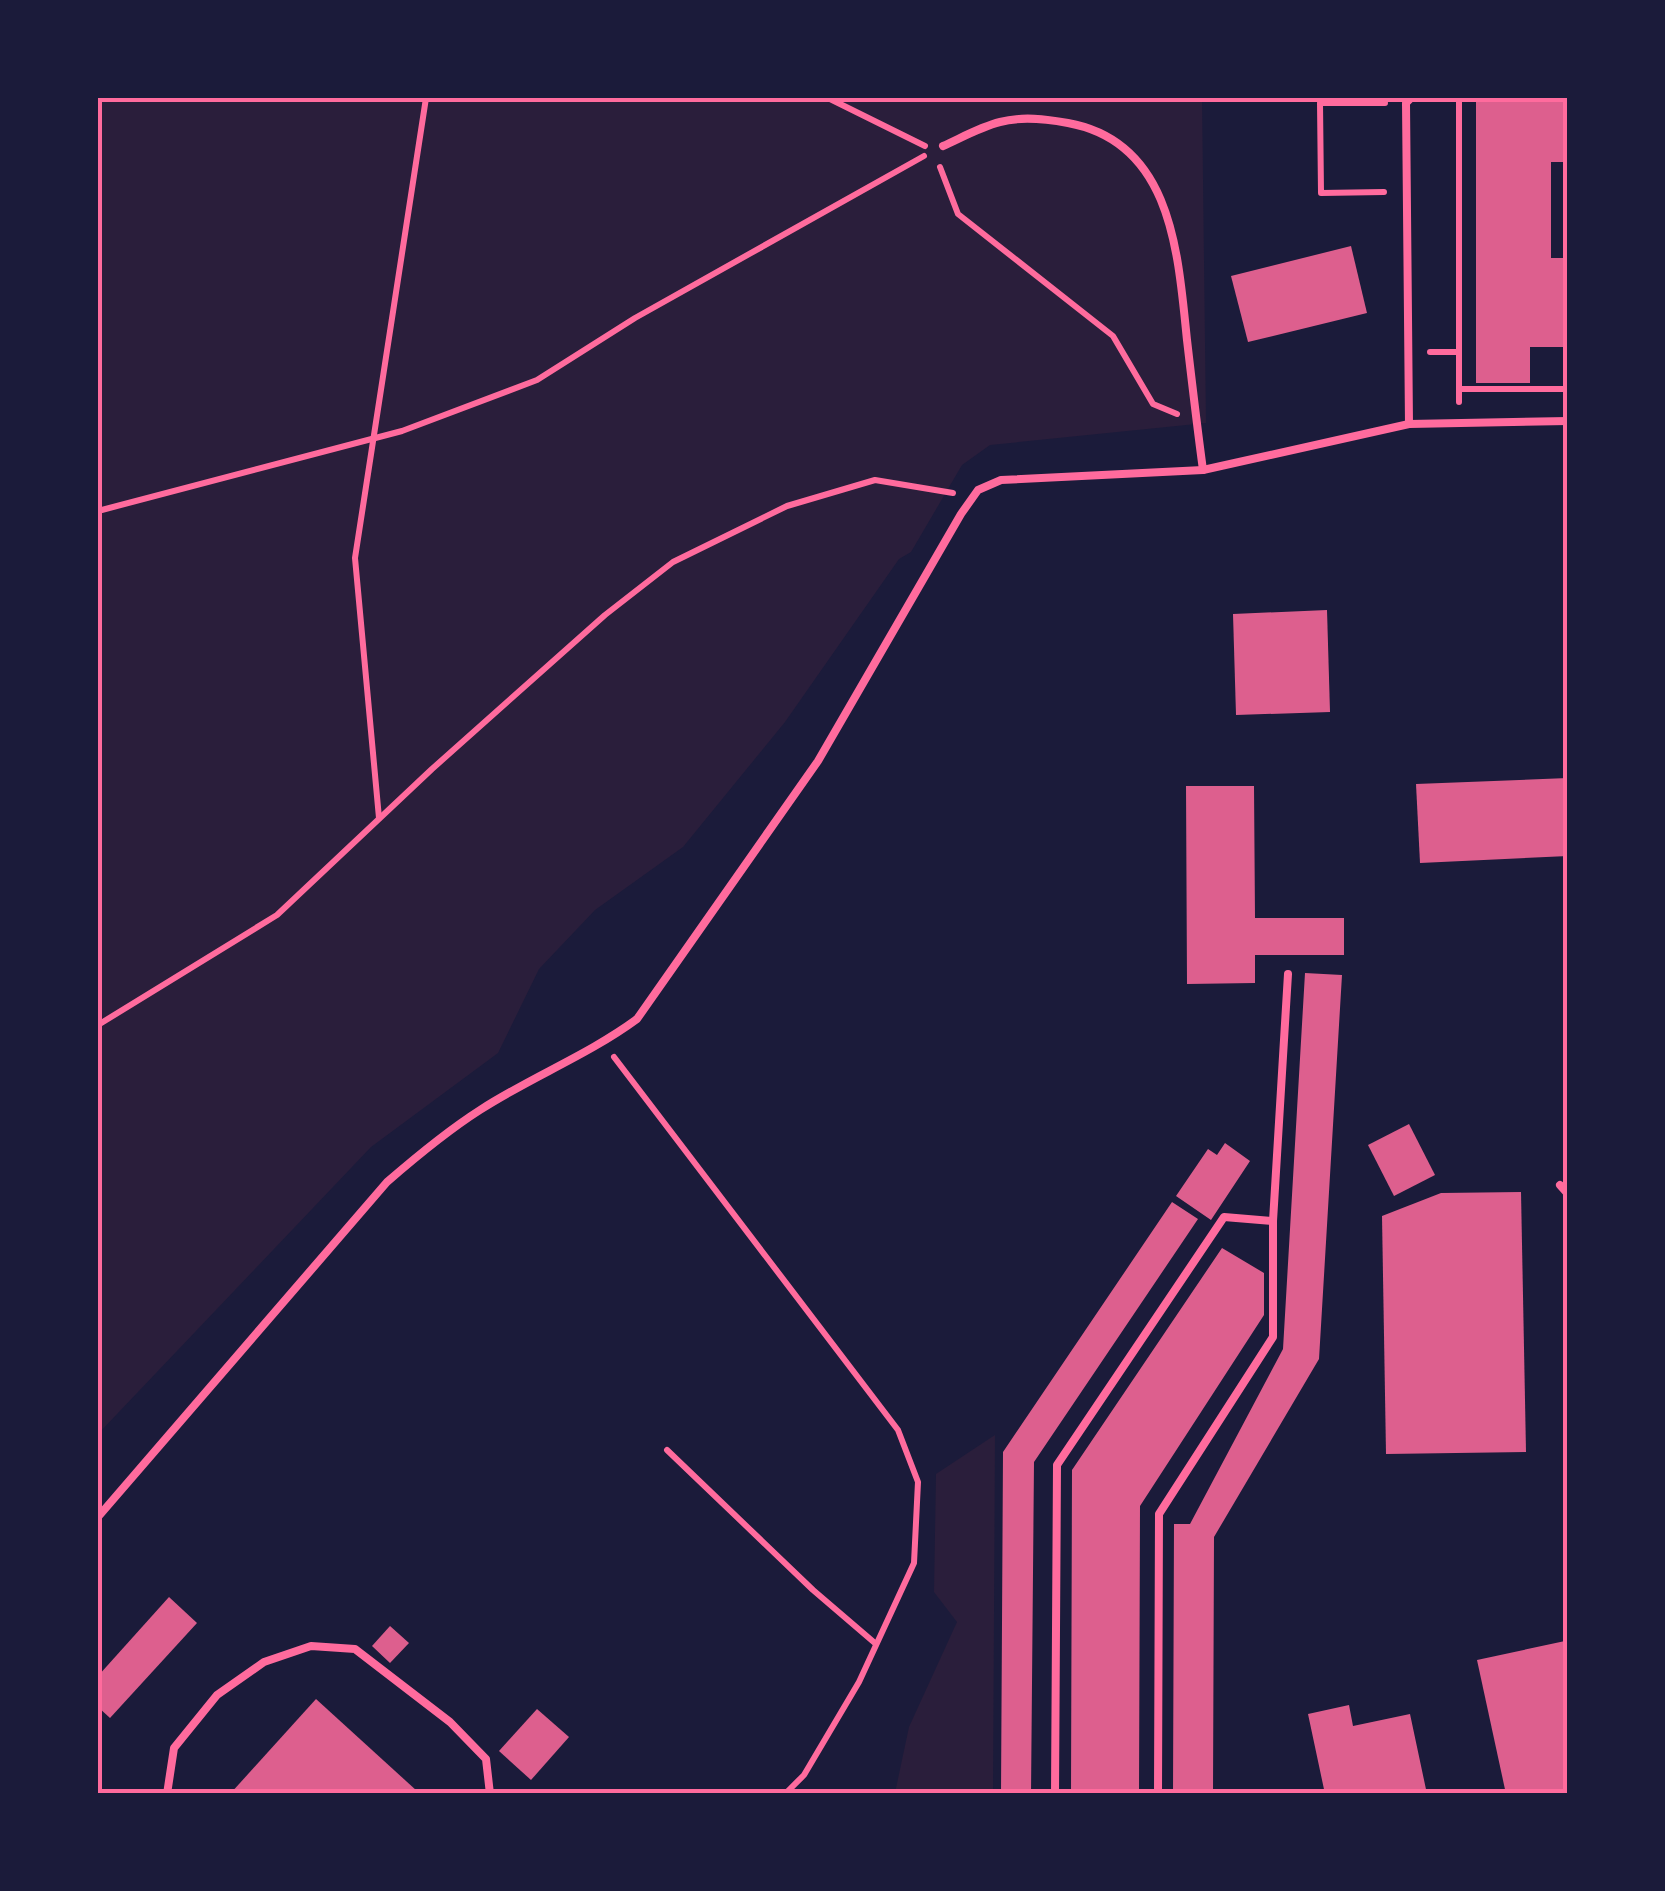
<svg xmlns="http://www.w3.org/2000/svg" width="1665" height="1891" viewBox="0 0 1665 1891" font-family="Barlow,sans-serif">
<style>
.green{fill:#2a1e3b}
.building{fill:#dd5f8e}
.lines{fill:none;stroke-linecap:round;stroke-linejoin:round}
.path{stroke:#ff6b9d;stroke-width:6}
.service{stroke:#ff6b9d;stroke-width:8}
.neatline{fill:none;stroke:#ff6b9d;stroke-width:4}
</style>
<rect width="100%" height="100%" fill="#1b1b3a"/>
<g class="green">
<path d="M 98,98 L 1202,98 L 1206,423 L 990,445 L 962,465 L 911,552 L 899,559 L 785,722 L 683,847 L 595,910 L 539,969 L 498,1053 L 371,1147 L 98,1434 Z"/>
<path d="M 995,1435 L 993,1793 L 895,1793 L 909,1727 L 957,1622 L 934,1592 L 936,1474 Z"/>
</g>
<g class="building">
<path d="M 1476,98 L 1568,98 L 1568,162 L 1551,162 L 1551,258 L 1564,258 L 1564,347 L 1530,347 L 1530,383 L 1476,383 Z"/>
<path d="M 1351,246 L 1367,313 L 1248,342 L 1231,276 Z"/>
<path d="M 1327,610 L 1330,712 L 1236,715 L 1233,614 Z"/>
<path d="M 1568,778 L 1568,856 L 1420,863 L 1416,784 Z"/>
<path d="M 1186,786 L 1254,786 L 1255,918 L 1344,918 L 1344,955 L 1255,955 L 1255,983 L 1187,984 Z"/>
<path d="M 1305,973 L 1342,975 L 1319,1359 L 1214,1537 L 1213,1794 L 1173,1794 L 1174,1524 L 1190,1524 L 1283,1349 Z"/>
<path d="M 1409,1124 L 1435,1175 L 1394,1196 L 1368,1145 Z"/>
<path d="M 1225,1143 L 1250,1161 L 1211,1220 L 1176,1196 L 1208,1149 L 1217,1155 Z"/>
<path d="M 1521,1192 L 1526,1452 L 1386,1454 L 1382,1216 L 1441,1193 Z"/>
<path d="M 1172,1202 L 1198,1219 L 1034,1462 L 1031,1794 L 1001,1794 L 1003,1452 Z"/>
<path d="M 1222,1248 L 1264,1273 L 1264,1315 L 1140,1506 L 1139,1794 L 1071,1794 L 1072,1470 Z"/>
<path d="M 169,1597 L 197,1623 L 110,1718 L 98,1707 L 98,1676 Z"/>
<path d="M 390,1626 L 409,1643 L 390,1663 L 372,1646 Z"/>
<path d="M 1565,1641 L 1568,1654 L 1568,1794 L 1506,1794 L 1477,1660 Z"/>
<path d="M 316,1699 L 417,1791 L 416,1794 L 230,1794 Z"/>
<path d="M 1349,1705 L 1353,1726 L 1410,1714 L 1427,1794 L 1325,1794 L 1308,1714 Z"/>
<path d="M 537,1709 L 569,1737 L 531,1780 L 499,1751 Z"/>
</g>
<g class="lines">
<g class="path">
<path d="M 828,98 L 925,146"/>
<path d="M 940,167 L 958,214 L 1113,336 L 1153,404 L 1177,414"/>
<path d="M 1384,192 L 1321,193 L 1320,103 L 1385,103"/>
<path d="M 1430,352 L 1459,352"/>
<path d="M 1459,389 L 1568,389"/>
<path d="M 1459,402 L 1459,98"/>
<path d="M 98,511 L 402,431 L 537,380 L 635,318 L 924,156"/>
<path d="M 379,818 L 355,558 L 426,98"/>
<path d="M 98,1025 L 277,915 L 432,769 L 605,615 L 673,562 L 787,506 L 875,480 L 953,493"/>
<path d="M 614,1057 L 898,1430 L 918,1482 L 914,1563 L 859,1682 L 804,1775 L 785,1794"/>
<path d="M 667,1450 L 813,1590 L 876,1644"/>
</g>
<g class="service">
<path d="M 943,146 C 961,138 980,127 1000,122 C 1022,116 1046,119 1068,123 C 1173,142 1178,255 1187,340 C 1192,383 1197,426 1203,470"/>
<path d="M 1409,424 L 1406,103 L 1411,98"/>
<path d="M 1560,1185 L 1568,1194"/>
<path d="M 98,1517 L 387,1182 C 417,1156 447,1131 480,1110 C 531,1077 588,1055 637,1019 L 818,761 L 961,514 L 978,490 L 1001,480 L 1203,470 L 1409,424 L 1568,421"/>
<path d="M 167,1794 L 174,1748 L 217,1695 L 264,1662 L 311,1646 L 355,1649 L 450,1722 L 486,1759 L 490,1794"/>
<path d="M 1055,1794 L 1057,1465 L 1224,1217 L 1273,1221"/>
<path d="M 1158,1794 L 1159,1514 L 1273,1337 L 1273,1221 L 1288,974"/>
</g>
</g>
<rect width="1665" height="1891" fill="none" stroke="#1b1b3a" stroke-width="200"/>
<rect x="100" y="100" width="1465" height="1691" class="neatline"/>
</svg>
